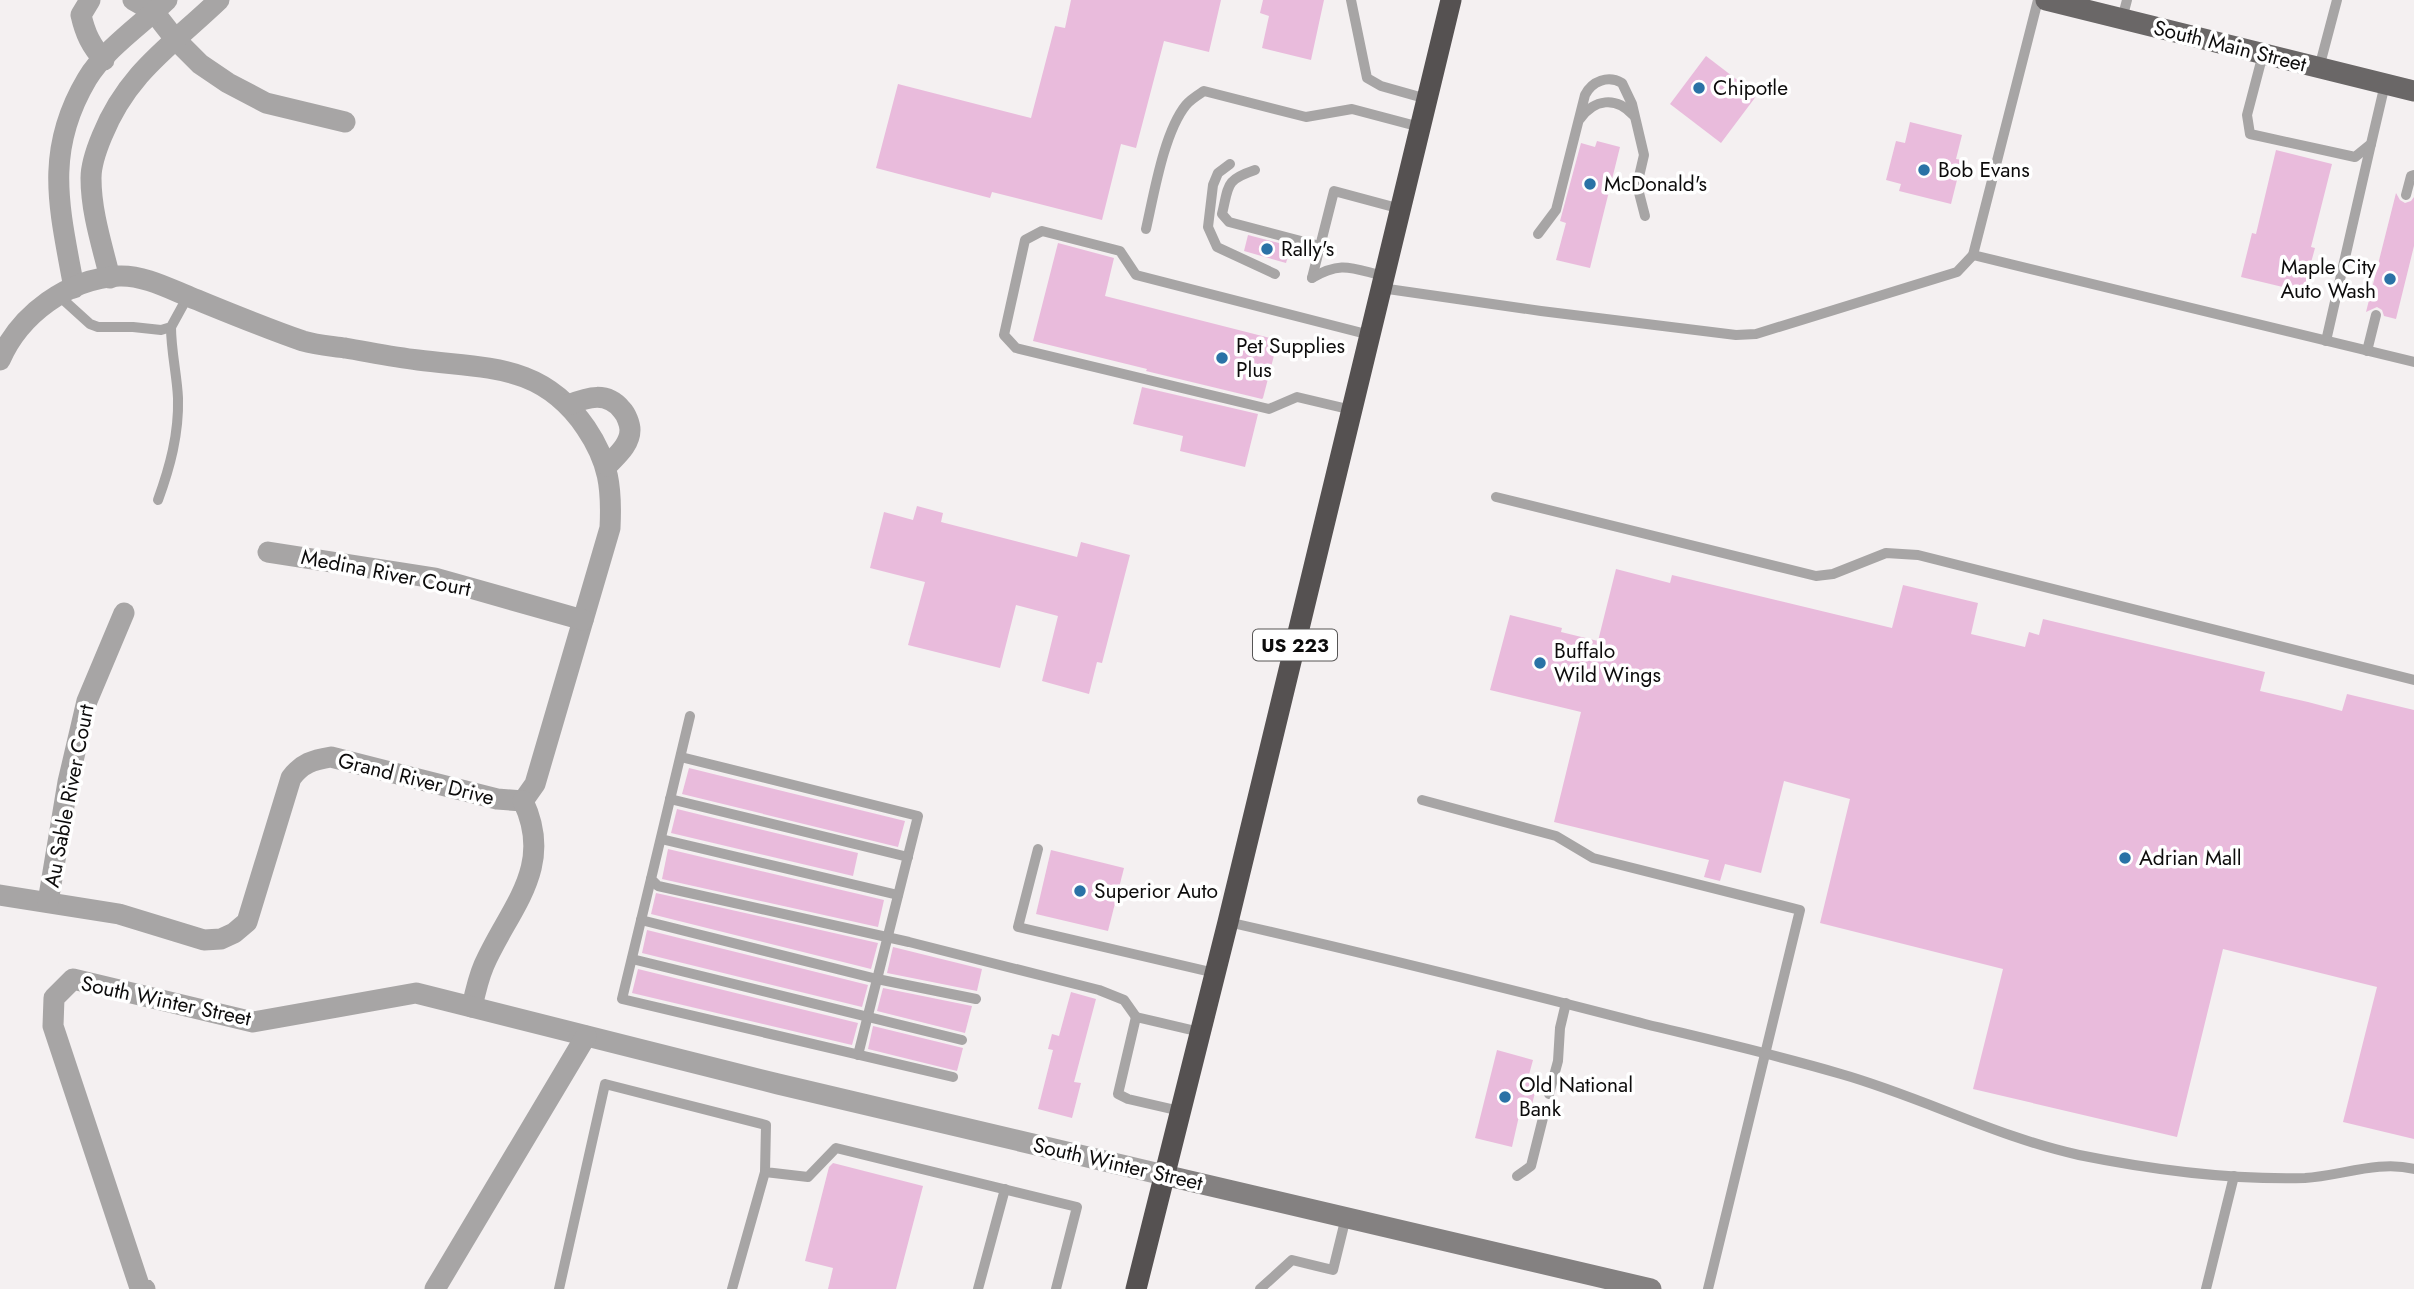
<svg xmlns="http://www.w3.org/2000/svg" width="2414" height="1289" viewBox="0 0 2414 1289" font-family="Jost,sans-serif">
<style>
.building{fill:#e9bbdc}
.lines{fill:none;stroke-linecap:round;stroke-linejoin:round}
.lane{stroke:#a7a5a5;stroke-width:10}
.street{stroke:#a7a5a5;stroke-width:21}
.secondary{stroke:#848181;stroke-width:21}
.primary{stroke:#6a6767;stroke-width:21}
.highway{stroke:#555151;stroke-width:21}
.poi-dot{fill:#2a72a6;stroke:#fff;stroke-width:2.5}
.labels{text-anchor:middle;stroke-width:7;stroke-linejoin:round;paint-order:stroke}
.shield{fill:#fff;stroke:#565555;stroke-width:2}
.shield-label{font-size:19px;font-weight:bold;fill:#0d0c0c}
.street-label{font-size:21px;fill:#0d0c0c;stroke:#fff}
.poi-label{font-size:21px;fill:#0d0c0c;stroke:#fff;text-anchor:start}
</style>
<rect width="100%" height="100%" fill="#f4f0f1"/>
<g class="building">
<path d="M 1071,0 L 1221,0 L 1209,52 L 1164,41 L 1136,148 L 1121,144 L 1102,220 L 992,192 L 990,198 L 876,168 L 898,84 L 1031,118 L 1055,26 L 1065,28 Z"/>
<path d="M 1263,0 L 1324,0 L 1311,60 L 1262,48 L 1269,16 L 1260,13 Z"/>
<path d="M 1706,56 L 1757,95 L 1721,143 L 1670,104 Z"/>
<path d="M 1910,122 L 1962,135 L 1956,159 L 1962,160 L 1951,204 L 1899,191 L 1901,184 L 1886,180 L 1896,141 L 1905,143 Z"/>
<path d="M 1597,141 L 1620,147 L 1590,268 L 1556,260 L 1566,223 L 1560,221 L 1581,143 L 1595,147 Z"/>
<path d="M 2276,150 L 2332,164 L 2311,247 L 2315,248 L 2303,292 L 2241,277 L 2252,233 L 2256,234 Z"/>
<path d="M 2396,193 L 2400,200 L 2405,203 L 2411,201 L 2414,197 L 2414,246 L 2396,319 L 2384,316 L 2382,310 L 2377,307 L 2366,312 Z"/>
<path d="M 1248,235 L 1291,246 L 1286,263 L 1244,251 Z"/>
<path d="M 1058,243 L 1114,258 L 1105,296 L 1278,340 L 1263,398 L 1262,399 L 1146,371 L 1147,369 L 1033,341 Z"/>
<path d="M 1142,387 L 1258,414 L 1245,467 L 1180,451 L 1183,436 L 1133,424 Z"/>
<path d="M 917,506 L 943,513 L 941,522 L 1077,557 L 1081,542 L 1130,555 L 1102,663 L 1097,662 L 1089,694 L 1042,681 L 1058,616 L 1016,605 L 1000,668 L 908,645 L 925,582 L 870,568 L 884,512 L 913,520 Z"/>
<path d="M 1616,569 L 1670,583 L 1672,575 L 1892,628 L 1903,585 L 1978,603 L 1971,634 L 2025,647 L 2029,632 L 2039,635 L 2043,619 L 2265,672 L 2260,691 L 2308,702 L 2342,711 L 2347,694 L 2414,710 L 2414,1139 L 2343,1122 L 2377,987 L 2223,949 L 2177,1137 L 1973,1089 L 2003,969 L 1820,923 L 1850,799 L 1784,781 L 1761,873 L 1725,864 L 1720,881 L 1704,877 L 1709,860 L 1554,822 L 1581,712 L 1490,690 L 1510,615 L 1562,628 L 1561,632 L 1598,641 Z"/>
<path d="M 689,768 L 905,821 L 898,847 L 682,794 Z"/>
<path d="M 677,809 L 858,853 L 853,876 L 671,833 Z"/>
<path d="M 668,849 L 884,900 L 878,927 L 662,879 Z"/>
<path d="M 1051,850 L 1124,868 L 1108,931 L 1036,914 Z"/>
<path d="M 656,893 L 878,943 L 871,969 L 651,914 Z"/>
<path d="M 647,930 L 868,985 L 862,1007 L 642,953 Z"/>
<path d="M 893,947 L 982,969 L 977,991 L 887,973 Z"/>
<path d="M 638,969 L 858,1023 L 852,1045 L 632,993 Z"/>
<path d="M 883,988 L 972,1006 L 965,1033 L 877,1011 Z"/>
<path d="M 1071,992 L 1096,999 L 1074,1082 L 1081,1083 L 1072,1118 L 1038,1109 L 1053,1050 L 1048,1049 L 1052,1034 L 1059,1036 Z"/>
<path d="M 873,1026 L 963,1048 L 957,1071 L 868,1049 Z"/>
<path d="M 1497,1050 L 1533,1060 L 1527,1082 L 1537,1084 L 1530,1113 L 1519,1116 L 1512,1147 L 1475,1138 Z"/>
<path d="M 833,1163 L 923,1186 L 896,1289 L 828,1289 L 833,1268 L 805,1261 L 829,1167 Z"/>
</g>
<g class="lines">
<g class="lane">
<path d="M 1351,0 L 1367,78 L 1381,86 L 1427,99"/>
<path d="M 2122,19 L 2127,0"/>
<path d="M 2263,54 L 2247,115 L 2250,134 L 2355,157 L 2371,144 L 2385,84"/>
<path d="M 2319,68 L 2337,0"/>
<path d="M 1580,119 C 1594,99 1616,96 1633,115"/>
<path d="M 1230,164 L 1218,173 L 1213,185 L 1208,227 L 1217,247 L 1275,274"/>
<path d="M 1255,170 C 1225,180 1229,185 1222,214 L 1229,222 L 1320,246"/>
<path d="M 2406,195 L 2411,176 L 2414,175"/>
<path d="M 1146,229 C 1154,194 1164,132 1186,105 C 1191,99 1198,95 1204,91 L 1306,117 L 1352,109 L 1420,127"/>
<path d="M 1538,234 L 1556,210 L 1585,95 C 1592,81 1608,75 1622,83 L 1632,104 L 1644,155 L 1637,185 L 1645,216"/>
<path d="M 1973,255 L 2414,362"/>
<path d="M 1312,278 L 1334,191 L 1401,209"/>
<path d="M 1312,278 C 1342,260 1353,269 1384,276"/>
<path d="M 1381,288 L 1541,311 L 1736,335 L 1756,334 L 1957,272 L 1973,255 L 2038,0"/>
<path d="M 58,295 L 90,324 L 98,327 L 133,327 L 161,330 L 171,327 L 188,296"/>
<path d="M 2326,341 L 2371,144"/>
<path d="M 2367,351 L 2376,315"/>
<path d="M 1352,410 L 1297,397 L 1269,409 L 1016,348 L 1004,335 L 1025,240 L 1042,231 L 1120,251 L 1136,275 L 1370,335"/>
<path d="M 1496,497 L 1816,576 L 1833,574 L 1886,553 L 1918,555 L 2414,680"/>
<path d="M 158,500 C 170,467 179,434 178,398 C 177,375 171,351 171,327"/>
<path d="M 690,716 L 651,879 L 658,886 L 909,942 L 1099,990 L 1124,1000 L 1136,1017"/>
<path d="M 681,757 L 918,816 L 858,1055"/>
<path d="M 670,799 L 908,857"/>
<path d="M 1422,800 L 1556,836 L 1593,858 L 1800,910 L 1708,1289"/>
<path d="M 661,839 L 898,895"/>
<path d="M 1038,849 L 1018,927 L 1215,973"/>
<path d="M 651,879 L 622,999 L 953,1077"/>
<path d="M 641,920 L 877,979 L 976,999"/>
<path d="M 1228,922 C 1368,954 1506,988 1645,1024 C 1711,1040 1777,1055 1841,1074 C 1922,1097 1997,1137 2079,1155 C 2153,1170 2229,1180 2305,1178 C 2340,1176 2379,1160 2414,1169"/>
<path d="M 632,959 L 962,1040"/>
<path d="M 1549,1094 L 1558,1061 L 1560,1028 L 1566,1003"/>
<path d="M 1180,1111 L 1128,1099 L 1118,1094 L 1136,1017 L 1200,1032"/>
<path d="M 1517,1176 L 1531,1166 L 1545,1110"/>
<path d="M 559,1289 L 605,1084 L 766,1125 L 765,1172 L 808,1177 L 836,1148 L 1077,1207 L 1056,1289"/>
<path d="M 732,1289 L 765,1172"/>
<path d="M 978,1289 L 1005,1189"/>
<path d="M 1260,1289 L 1292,1260 L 1333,1270 L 1346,1217"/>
<path d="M 2206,1289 L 2234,1176"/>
</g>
<g class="street">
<path d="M 90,0 L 81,15 C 85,33 91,46 104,60"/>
<path d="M 133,0 L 154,12 L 175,39 L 200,64 L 228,83 L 266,103 L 345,122"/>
<path d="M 110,278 C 102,245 91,212 91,178 C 91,165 97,148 102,136 C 128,72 171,46 219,0"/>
<path d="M 74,288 C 60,210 43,153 87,79 C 105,49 142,24 167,0"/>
<path d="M 0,360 C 20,314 68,279 119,276 C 143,275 168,288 190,297 C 227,312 265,328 303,341 C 316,345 331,346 345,348 C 369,352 393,357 418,360 C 487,369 542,363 586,428 C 609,462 612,488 610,528 L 535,784 L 523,801 L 497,799 L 331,757 C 313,760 302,763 291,778 L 247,922 L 234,933 L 221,939 L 204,940 L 119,914 L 0,895"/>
<path d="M 568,405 C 588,397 607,391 622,410 C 626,414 630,424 630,430 C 630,445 616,456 607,466"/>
<path d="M 268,552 L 435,578 L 583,620"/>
<path d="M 48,902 L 68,782 L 87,701 L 124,613"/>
<path d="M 472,1007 C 475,993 478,979 484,965 C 509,908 555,868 523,801"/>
<path d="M 145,1289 L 140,1288 L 53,1026 L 54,998 L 73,979 L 253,1022 L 416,993 L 778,1084 L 1164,1175"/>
<path d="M 435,1289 L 586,1036"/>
</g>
<path class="secondary" d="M 1164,1175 L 1651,1289"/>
<path class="primary" d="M 2046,0 L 2414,91"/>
<path class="highway" d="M 1136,1289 L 1228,922 L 1451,0"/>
</g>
<g class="poi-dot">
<circle cx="1699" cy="88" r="7"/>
<circle cx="1924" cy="170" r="7"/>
<circle cx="1590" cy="184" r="7"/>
<circle cx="1267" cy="249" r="7"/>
<circle cx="2390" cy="279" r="7"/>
<circle cx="1222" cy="358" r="7"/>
<circle cx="1540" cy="663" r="7"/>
<circle cx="2125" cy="858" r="7"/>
<circle cx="1080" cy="891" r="7"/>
<circle cx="1505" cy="1097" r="7"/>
</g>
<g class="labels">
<rect class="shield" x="1253" y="629.5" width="84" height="31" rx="5"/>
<g class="shield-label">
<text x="1295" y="652">US 223</text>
</g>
<g class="street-label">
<text transform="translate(2230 46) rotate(14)" y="7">South Main Street</text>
<text transform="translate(386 573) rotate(11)" y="7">Medina River Court</text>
<text transform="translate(416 779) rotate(14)" y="7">Grand River Drive</text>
<text transform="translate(69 796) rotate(-79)" y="7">Au Sable River Court</text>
<text transform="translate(166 1001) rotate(12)" y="7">South Winter Street</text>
<text transform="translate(1118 1164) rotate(13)" y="7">South Winter Street</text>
</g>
<g class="poi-label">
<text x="1713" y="95">Chipotle</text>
<text x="1938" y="177">Bob Evans</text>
<text x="1604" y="191">McDonald's</text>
<text x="1281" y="256">Rally's</text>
<text x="2376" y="274" text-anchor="end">Maple City<tspan x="2376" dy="24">Auto Wash</tspan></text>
<text x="1236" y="353">Pet Supplies<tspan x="1236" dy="24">Plus</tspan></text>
<text x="1554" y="658">Buffalo<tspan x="1554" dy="24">Wild Wings</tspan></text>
<text x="2139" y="865">Adrian Mall</text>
<text x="1094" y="898">Superior Auto</text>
<text x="1519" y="1092">Old National<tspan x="1519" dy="24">Bank</tspan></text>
</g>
</g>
</svg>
